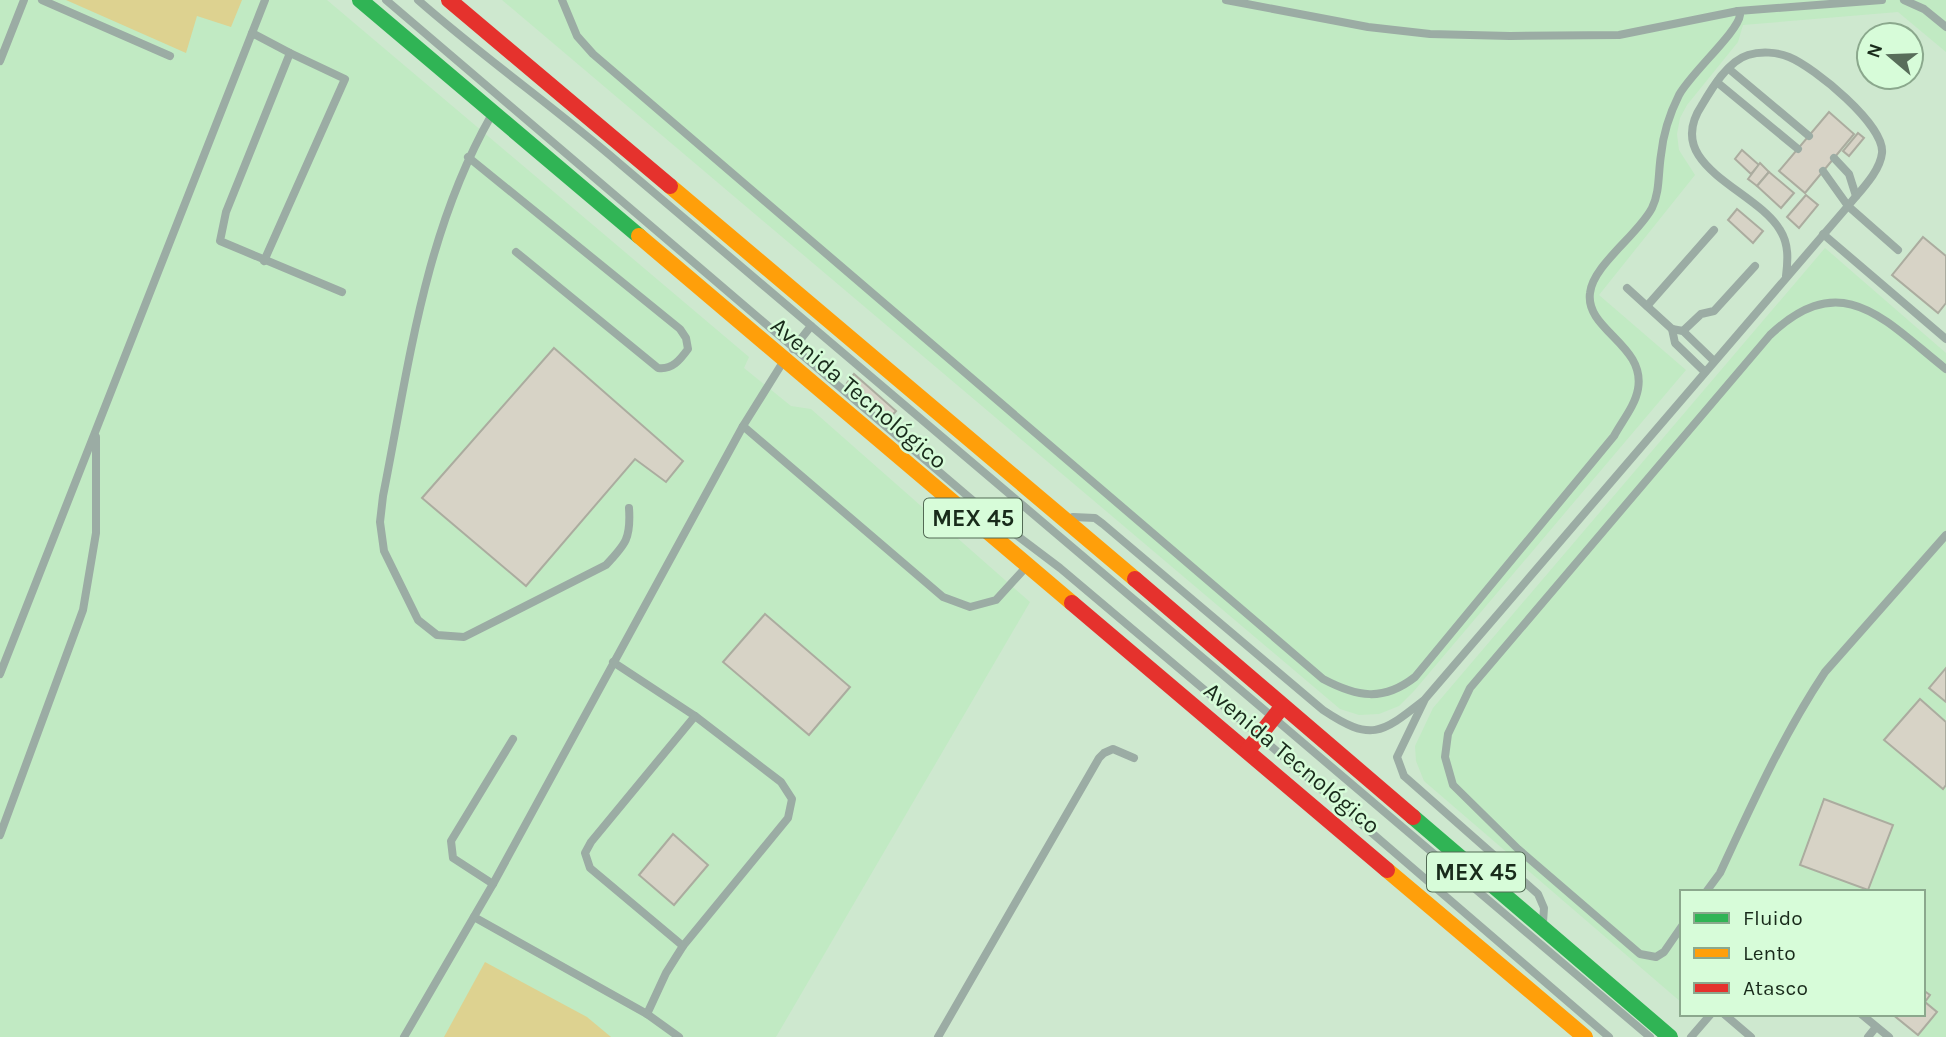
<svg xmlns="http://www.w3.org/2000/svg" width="1946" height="1037" viewBox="0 0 1946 1037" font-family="Karla,sans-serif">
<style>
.built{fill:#c1eac3}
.green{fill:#ddd290}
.building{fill:#d7d3c6;stroke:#abac9f;stroke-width:2}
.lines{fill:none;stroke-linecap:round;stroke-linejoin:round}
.lane{stroke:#9baca4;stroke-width:8}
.fast{stroke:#30b455;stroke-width:16}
.slow{stroke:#ff9f0a;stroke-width:16}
.jam{stroke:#e5322d;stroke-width:16}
.labels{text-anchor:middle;stroke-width:5;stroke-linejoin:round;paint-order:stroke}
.shield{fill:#d7fcd9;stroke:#526a54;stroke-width:2}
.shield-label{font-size:23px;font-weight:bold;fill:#192b1b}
.street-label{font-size:24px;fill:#192b1b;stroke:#d7fcd9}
</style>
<rect width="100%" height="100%" fill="#cee8cf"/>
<g class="built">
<path d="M 0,0 L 327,0 L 749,357 L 744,368 L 791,406 L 811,409 L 1030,602 L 776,1037 L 0,1037 Z"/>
<path d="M 502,0 L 1946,0 L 1946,52 L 1898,12 L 1743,25 L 1738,42 L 1687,105 L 1680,118 L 1677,134 L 1679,150 L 1695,175 L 1599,295 L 1686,370 L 1414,691 L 1399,706 L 1379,714 L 1359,715 L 1340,709 Z"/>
<path d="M 1825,248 L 1946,353 L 1946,1037 L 1920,1037 L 1892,1014 L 1923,1014 L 1923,892 L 1682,892 L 1682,1003 L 1424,781 L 1416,761 L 1415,746 L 1433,708 Z"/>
</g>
<g class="green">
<path d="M 66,0 L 242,0 L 231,27 L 197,16 L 186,53 Z"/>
<path d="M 485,962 L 587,1017 L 611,1037 L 444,1037 Z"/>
</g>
<g class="building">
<path d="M 1829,112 L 1854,134 L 1805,193 L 1779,171 Z"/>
<path d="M 1858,133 L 1864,138 L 1849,156 L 1843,151 Z"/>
<path d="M 1742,150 L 1759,165 L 1751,174 L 1735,159 Z"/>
<path d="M 1760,163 L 1769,172 L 1757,186 L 1748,179 Z"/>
<path d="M 1769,172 L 1794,193 L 1781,208 L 1757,186 Z"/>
<path d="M 1806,195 L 1818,205 L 1799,228 L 1787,217 Z"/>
<path d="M 1737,209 L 1763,231 L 1753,243 L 1728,220 Z"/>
<path d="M 1923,237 L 1946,256 L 1946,303 L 1938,313 L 1892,275 Z"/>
<path d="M 554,348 L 683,461 L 666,482 L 635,459 L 526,586 L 422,498 Z"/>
<path d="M 854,374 L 896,411 L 890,418 L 847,383 Z"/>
<path d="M 765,614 L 850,687 L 809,735 L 723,662 Z"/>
<path d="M 1946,668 L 1946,702 L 1929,688 Z"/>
<path d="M 1920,699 L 1946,722 L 1946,785 L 1943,789 L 1884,740 Z"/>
<path d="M 1824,799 L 1893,825 L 1868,890 L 1800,865 Z"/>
<path d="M 673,834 L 708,865 L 674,905 L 639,875 Z"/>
<path d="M 1923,990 L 1930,995 L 1925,1002 L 1937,1012 L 1918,1035 L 1892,1014 L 1923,1014 Z"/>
</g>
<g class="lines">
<g class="lane">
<path d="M 42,0 L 170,56"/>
<path d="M 386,0 L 991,516 L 1060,568 L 1258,735 L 1609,1037"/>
<path d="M 418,0 C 483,57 554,107 619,163 C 961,456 1305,747 1650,1037"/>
<path d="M 562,0 L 577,36 L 593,54 L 1323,679 C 1357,697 1383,702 1415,677 L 1614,436 C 1622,421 1635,406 1638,389 C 1646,345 1585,330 1590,293 C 1593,265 1638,235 1652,208 C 1660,192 1658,173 1661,155 C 1663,135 1670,113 1679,95 C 1691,73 1738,32 1740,15 L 1738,11 L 1619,35 L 1510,36 L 1430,34 L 1368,27 L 1226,0"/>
<path d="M 1904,0 L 1924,9 L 1946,27"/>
<path d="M 1738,11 L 1882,0"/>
<path d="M 252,33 L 290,53 L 226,212 L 220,241 L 342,292"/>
<path d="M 0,61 L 24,0"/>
<path d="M 1729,69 L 1809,136"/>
<path d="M 1718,83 L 1798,149"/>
<path d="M 491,116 C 424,234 409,365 383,496 L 380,522 L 384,551 L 418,620 L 437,635 L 464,637 L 606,565 C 626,544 631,538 629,508"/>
<path d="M 468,157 L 680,329 L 686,338 L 688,349 C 680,360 672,370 658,368 L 516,252"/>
<path d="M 1834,158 L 1849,174 L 1856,196"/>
<path d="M 1823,171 L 1848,206 L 1898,250"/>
<path d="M 1823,234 L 1946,339"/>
<path d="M 264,261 L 345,79 L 290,53"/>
<path d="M 1627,288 L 1672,329 L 1683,331 L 1714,361"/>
<path d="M 1647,306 L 1714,230"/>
<path d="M 1672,329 L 1675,343 L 1705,372"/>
<path d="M 1683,331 L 1701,314 L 1714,311 L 1755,266"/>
<path d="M 793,349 L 811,326"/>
<path d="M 743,426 L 943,597 L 970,607 L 996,600 L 1027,566"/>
<path d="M 1073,517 L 1095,518 L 1103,524 L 1323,710 C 1371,742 1381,734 1423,701"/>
<path d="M 613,662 L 695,716 L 591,842 L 585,853 L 590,868 L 683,946 L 666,973 L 647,1014"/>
<path d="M 0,674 L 265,0"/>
<path d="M 0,835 L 83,610 L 96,533 L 96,437"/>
<path d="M 493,884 L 453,858 L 451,841 L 513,739"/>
<path d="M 1706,892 L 1720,873 C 1752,804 1783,735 1825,672 L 1946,535"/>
<path d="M 474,917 L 647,1014 L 679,1037"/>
<path d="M 1543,922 L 1544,908 L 1538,894 L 1404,776 L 1397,757 L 1425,699 L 1848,206 C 1860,191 1880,172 1882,153 C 1885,125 1814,67 1789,57 C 1777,52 1761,51 1748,55 C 1728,61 1712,88 1702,105 C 1661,166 1756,189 1780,230 C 1789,244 1788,260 1786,276"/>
<path d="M 1682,926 L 1664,952 L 1656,957 L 1640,954 L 1518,849 L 1453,785 L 1445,757 L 1448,734 L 1470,688 L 1770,335 C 1843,266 1885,321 1946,369"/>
<path d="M 683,946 L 788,818 L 792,799 L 781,782 L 695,716"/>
<path d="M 1724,1014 L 1751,1037"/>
<path d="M 1861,1014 L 1889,1037"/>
<path d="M 404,1037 L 493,884 L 743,426 L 783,362"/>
<path d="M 938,1037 L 1099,758 L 1104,753 L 1113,749 L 1134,758"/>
<path d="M 1691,1037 L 1711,1014"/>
<path d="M 1868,1037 L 1876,1027"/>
</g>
<g class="fast">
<path d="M 360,0 L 639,236"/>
<path d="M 1413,817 L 1670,1037"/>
</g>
<g class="slow">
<path d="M 670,186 L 1135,579"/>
<path d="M 639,236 L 1072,603"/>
<path d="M 1387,870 L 1585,1037"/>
</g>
<g class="jam">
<path d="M 449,0 L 670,186"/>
<path d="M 1135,579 L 1413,817"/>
<path d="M 1072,603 L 1387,870"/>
<path d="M 1248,750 L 1282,707"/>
</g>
</g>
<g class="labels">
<g class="shield">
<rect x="924" y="498.5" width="98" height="39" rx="5"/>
<rect x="1427" y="852.5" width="98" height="39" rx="5"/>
</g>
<g class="shield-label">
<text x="973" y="526">MEX 45</text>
<text x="1476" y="880">MEX 45</text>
</g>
<g class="street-label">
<text transform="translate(859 393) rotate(40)" y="8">Avenida Tecnológico</text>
<text transform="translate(1292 758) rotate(40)" y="8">Avenida Tecnológico</text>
</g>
</g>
<rect x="1680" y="890" width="245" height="126" fill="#d7fcd9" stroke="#8ba88d" stroke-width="2"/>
<rect x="1694" y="913" width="35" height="10" fill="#30b455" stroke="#8ba88d" stroke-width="2"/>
<text x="1743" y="925" font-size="21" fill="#192b1b">Fluido</text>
<rect x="1694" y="948" width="35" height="10" fill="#ff9f0a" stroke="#8ba88d" stroke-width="2"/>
<text x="1743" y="960" font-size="21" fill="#192b1b">Lento</text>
<rect x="1694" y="983" width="35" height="10" fill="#e5322d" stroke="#8ba88d" stroke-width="2"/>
<text x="1743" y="995" font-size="21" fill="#192b1b">Atasco</text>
<g transform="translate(1890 56) rotate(289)"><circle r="33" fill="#d7fcd9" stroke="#8ba88d" stroke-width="2"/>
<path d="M0-5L12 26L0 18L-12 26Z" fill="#586d5a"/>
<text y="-10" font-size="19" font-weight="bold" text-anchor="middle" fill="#192b1b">N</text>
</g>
</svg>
